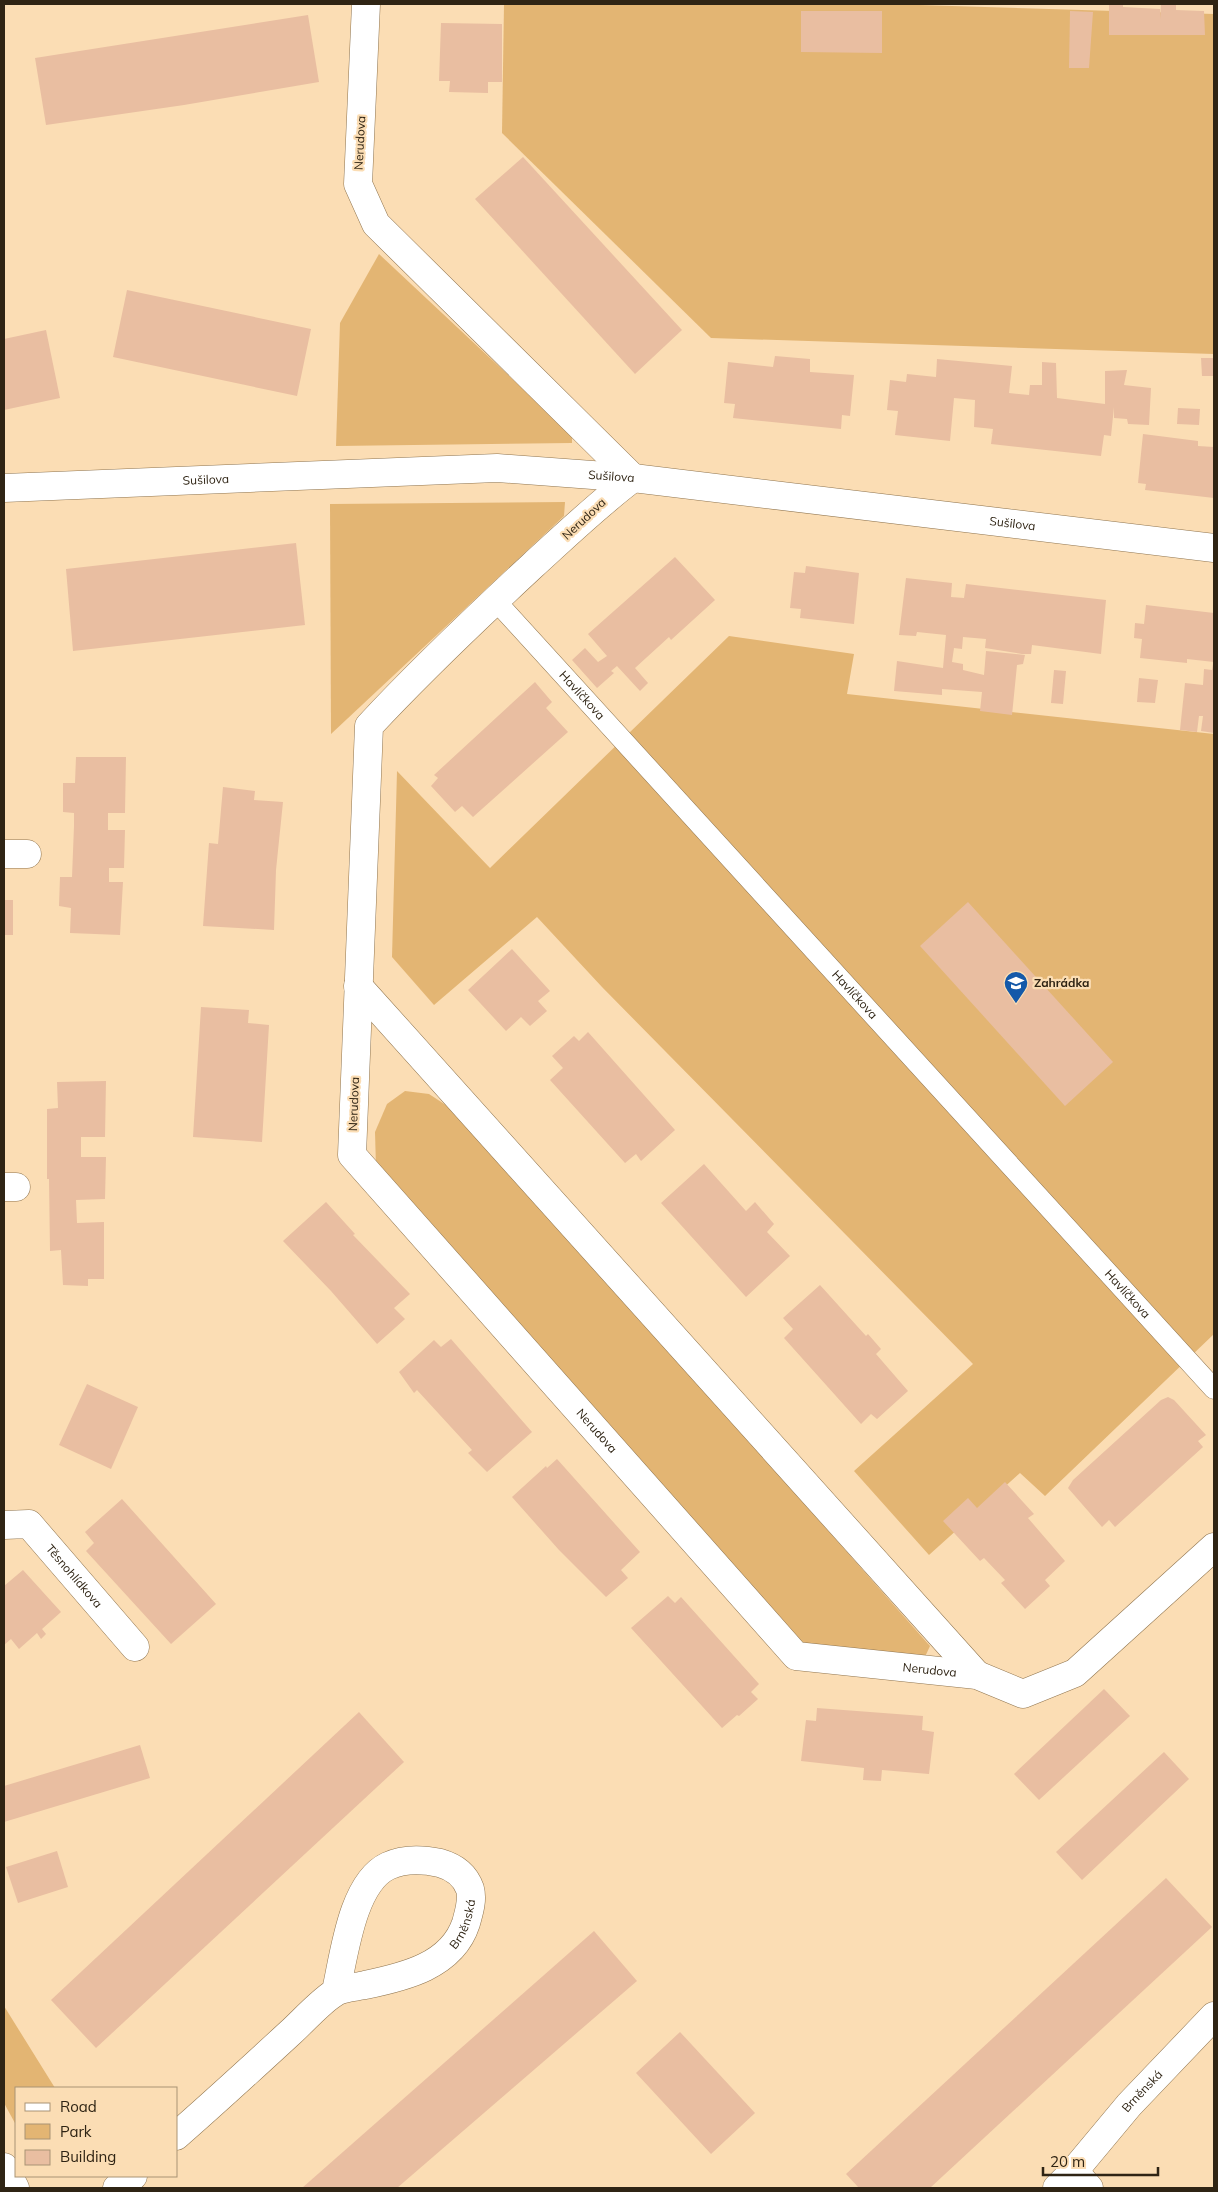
<svg xmlns="http://www.w3.org/2000/svg" width="1218" height="2192" viewBox="0 0 1218 2192" font-family="Mulish,sans-serif">
<style>
.green{fill:#e3b573}
.building{fill:#e9bea1}
.lines{fill:none;stroke-linecap:round;stroke-linejoin:round}
.lane-casing{stroke:#90754f;stroke-width:21}
.street-casing{stroke:#90754f;stroke-width:29}
.lane{stroke:#fff;stroke-width:20}
.street{stroke:#fff;stroke-width:28}
.labels{text-anchor:middle;stroke-width:4.5;stroke-linejoin:round;paint-order:stroke}
.street-label{font-size:12px;fill:#2f2414;stroke:#fbddb4}
.poi-label{font-size:12px;font-weight:bold;fill:#2f2414;stroke:#fbddb4;text-anchor:start}
</style>
<rect width="100%" height="100%" fill="#fbddb4"/>
<g class="green">
<path d="M 504,4 L 886,4 L 1214,14 L 1214,354 L 711,338 L 502,133 Z"/>
<path d="M 379,254 L 572,435 L 572,443 L 336,446 L 340,323 Z"/>
<path d="M 565,502 L 564,516 L 331,734 L 330,504 Z"/>
<path d="M 729,636 L 854,654 L 847,694 L 1214,734 L 1214,1334 L 1045,1496 L 1020,1473 L 929,1555 L 854,1471 L 973,1364 L 602,987 L 537,917 L 434,1005 L 392,957 L 397,771 L 490,868 Z"/>
<path d="M 405,1091 L 429,1094 L 461,1115 L 930,1646 L 924,1659 L 814,1648 L 792,1636 L 376,1167 L 375,1132 L 387,1104 Z"/>
<path d="M 4,2006 L 55,2088 L 16,2088 L 16,2125 L 4,2103 Z"/>
</g>
<g class="building">
<path d="M 1109,4 L 1123,4 L 1123,7 L 1160,9 L 1160,19 L 1161,4 L 1176,4 L 1176,10 L 1204,11 L 1205,35 L 1109,35 Z"/>
<path d="M 801,11 L 882,11 L 882,53 L 801,52 Z"/>
<path d="M 1070,11 L 1093,12 L 1089,68 L 1069,68 Z"/>
<path d="M 308,15 L 319,82 L 184,105 L 46,125 L 35,58 Z"/>
<path d="M 441,23 L 502,24 L 502,82 L 488,82 L 488,93 L 449,92 L 450,81 L 439,81 Z"/>
<path d="M 523,157 L 682,330 L 635,374 L 475,199 Z"/>
<path d="M 127,290 L 311,329 L 297,396 L 113,357 Z"/>
<path d="M 46,330 L 60,398 L 4,410 L 4,339 Z"/>
<path d="M 775,356 L 810,359 L 810,372 L 854,375 L 850,416 L 842,415 L 841,429 L 733,418 L 735,404 L 724,403 L 728,362 L 773,367 Z"/>
<path d="M 1201,358 L 1214,358 L 1214,376 L 1202,376 Z"/>
<path d="M 937,359 L 1012,366 L 1009,393 L 1029,395 L 1030,385 L 1042,385 L 1042,362 L 1056,363 L 1057,398 L 1105,404 L 1105,371 L 1127,370 L 1124,385 L 1151,388 L 1149,425 L 1128,424 L 1127,419 L 1114,418 L 1114,407 L 1111,436 L 1104,435 L 1101,456 L 991,444 L 993,429 L 974,427 L 975,400 L 954,398 L 950,441 L 895,435 L 898,411 L 887,410 L 890,380 L 906,382 L 907,374 L 936,377 Z"/>
<path d="M 1178,408 L 1200,409 L 1199,425 L 1177,424 Z"/>
<path d="M 1143,434 L 1198,441 L 1198,446 L 1214,447 L 1214,498 L 1145,490 L 1146,484 L 1138,483 Z"/>
<path d="M 296,543 L 305,625 L 73,651 L 66,569 Z"/>
<path d="M 675,557 L 715,600 L 671,640 L 669,637 L 635,668 L 648,683 L 640,691 L 617,666 L 611,671 L 614,673 L 597,688 L 572,660 L 585,648 L 598,662 L 607,656 L 588,634 Z"/>
<path d="M 806,566 L 859,573 L 854,624 L 800,618 L 801,609 L 790,608 L 794,572 L 805,573 Z"/>
<path d="M 906,578 L 952,583 L 951,597 L 964,598 L 966,584 L 1106,600 L 1101,654 L 1032,645 L 1031,654 L 1022,654 L 985,648 L 986,639 L 963,637 L 962,649 L 954,648 L 952,662 L 963,664 L 963,670 L 984,675 L 986,651 L 1025,655 L 1023,664 L 1017,665 L 1012,715 L 980,711 L 982,692 L 942,689 L 942,695 L 894,691 L 897,661 L 943,668 L 946,635 L 917,632 L 916,636 L 899,635 Z"/>
<path d="M 1146,605 L 1214,613 L 1214,662 L 1187,659 L 1187,663 L 1140,658 L 1142,639 L 1134,638 L 1135,623 L 1144,624 Z"/>
<path d="M 1213,664 L 1214,664 L 1214,733 L 1201,731 L 1203,716 L 1199,716 L 1197,732 L 1180,730 L 1185,683 L 1203,685 L 1204,669 L 1212,670 Z"/>
<path d="M 1054,670 L 1066,671 L 1063,704 L 1051,703 Z"/>
<path d="M 1139,678 L 1158,680 L 1155,703 L 1137,702 Z"/>
<path d="M 535,682 L 552,702 L 546,708 L 568,732 L 473,817 L 462,806 L 455,812 L 431,786 L 438,778 L 434,775 Z"/>
<path d="M 76,757 L 126,757 L 125,813 L 108,813 L 108,830 L 125,830 L 124,868 L 109,868 L 109,882 L 123,882 L 120,935 L 70,933 L 71,908 L 59,906 L 60,877 L 72,877 L 74,826 L 74,813 L 63,812 L 63,783 L 75,783 Z"/>
<path d="M 223,787 L 255,791 L 254,800 L 283,802 L 276,870 L 274,930 L 203,926 L 209,843 L 218,844 Z"/>
<rect x="4" y="900" width="9" height="35"/>
<path d="M 968,902 L 1113,1062 L 1065,1106 L 920,946 Z"/>
<path d="M 512,949 L 550,991 L 538,1001 L 547,1011 L 530,1026 L 521,1017 L 506,1031 L 468,990 Z"/>
<path d="M 201,1007 L 249,1010 L 248,1023 L 269,1025 L 262,1142 L 193,1137 Z"/>
<path d="M 588,1032 L 675,1130 L 641,1161 L 636,1154 L 625,1163 L 550,1080 L 563,1068 L 552,1056 L 574,1036 L 579,1041 Z"/>
<path d="M 106,1081 L 105,1137 L 81,1137 L 81,1157 L 106,1157 L 105,1199 L 76,1200 L 77,1223 L 104,1222 L 104,1279 L 88,1279 L 88,1286 L 63,1285 L 61,1250 L 50,1251 L 49,1179 L 47,1179 L 47,1109 L 58,1108 L 57,1082 Z"/>
<path d="M 704,1164 L 746,1211 L 755,1202 L 774,1224 L 767,1232 L 790,1256 L 746,1297 L 661,1203 Z"/>
<path d="M 326,1202 L 355,1234 L 353,1235 L 410,1294 L 394,1308 L 405,1319 L 377,1344 L 331,1291 L 283,1241 Z"/>
<path d="M 820,1285 L 866,1336 L 868,1334 L 881,1349 L 876,1354 L 908,1391 L 877,1419 L 871,1414 L 861,1424 L 784,1338 L 793,1329 L 783,1318 Z"/>
<path d="M 451,1339 L 532,1432 L 487,1472 L 468,1453 L 472,1450 L 417,1390 L 414,1393 L 399,1372 L 434,1340 L 441,1347 Z"/>
<path d="M 87,1384 L 138,1407 L 111,1469 L 59,1445 Z"/>
<path d="M 1168,1397 L 1174,1400 L 1206,1435 L 1198,1441 L 1203,1447 L 1115,1527 L 1109,1520 L 1102,1527 L 1068,1488 L 1073,1480 L 1161,1400 Z"/>
<path d="M 557,1459 L 640,1552 L 621,1570 L 628,1578 L 606,1597 L 559,1550 L 512,1497 L 546,1466 L 547,1468 Z"/>
<path d="M 1005,1482 L 1034,1514 L 1028,1518 L 1065,1561 L 1045,1580 L 1050,1586 L 1025,1609 L 1001,1583 L 1005,1580 L 984,1558 L 980,1561 L 943,1521 L 968,1498 L 977,1508 Z"/>
<path d="M 122,1499 L 216,1604 L 171,1644 L 86,1551 L 94,1543 L 85,1532 Z"/>
<path d="M 23,1570 L 61,1612 L 42,1629 L 46,1634 L 41,1639 L 37,1633 L 19,1649 L 11,1639 L 4,1645 L 4,1586 Z"/>
<path d="M 668,1596 L 675,1603 L 681,1597 L 759,1684 L 751,1692 L 758,1699 L 739,1716 L 737,1715 L 722,1728 L 631,1628 Z"/>
<path d="M 1104,1689 L 1130,1716 L 1039,1800 L 1014,1774 Z"/>
<path d="M 817,1708 L 923,1716 L 922,1730 L 934,1732 L 929,1774 L 882,1770 L 881,1781 L 863,1780 L 864,1768 L 801,1761 L 806,1720 L 816,1721 Z"/>
<path d="M 359,1712 L 404,1762 L 96,2048 L 51,2000 Z"/>
<path d="M 140,1745 L 150,1778 L 4,1822 L 4,1786 Z"/>
<path d="M 1164,1752 L 1189,1779 L 1082,1880 L 1056,1852 Z"/>
<path d="M 57,1851 L 68,1887 L 18,1903 L 6,1867 Z"/>
<path d="M 1166,1878 L 1212,1927 L 930,2188 L 859,2188 L 846,2174 Z"/>
<path d="M 594,1931 L 637,1981 L 397,2188 L 302,2188 Z"/>
<path d="M 680,2032 L 755,2113 L 711,2154 L 636,2073 Z"/>
</g>
<g class="lines">
<g class="lane-casing">
<g id="lane">
<path id="s1" d="M 495,600 L 1214,1389"/>
</g>
</g>
<g class="street-casing">
<g id="street">
<path id="s2" d="M 366,4 L 358,184 L 376,224 L 633,478 C 597,505 565,536 532,566 C 476,618 421,670 369,726 L 352,1155 L 796,1656 L 977,1675 L 1023,1694 L 1075,1673 L 1214,1547"/>
<path id="s3" d="M 4,488 L 497,468 L 633,478 L 1214,548"/>
<path d="M 4,854 L 27,854"/>
<path d="M 358,986 L 977,1675"/>
<path d="M 4,1187 L 16,1187"/>
<path id="s4" d="M 4,1525 L 29,1524 L 135,1647"/>
<path id="s5" d="M 176,2136 C 215,2102 253,2067 291,2032 C 302,2022 324,1998 336,1992 C 344,1987 357,1987 365,1985 C 404,1977 452,1966 466,1923 C 469,1912 473,1900 470,1889 C 465,1875 454,1867 440,1863 C 422,1859 405,1858 388,1866 C 352,1883 344,1956 336,1991"/>
<path d="M 4,2167 L 15,2188"/>
<path id="s6" d="M 1074,2171 L 1129,2105 L 1214,2016"/>
<path d="M 117,2188 L 133,2176"/>
<path d="M 1057,2188 L 1074,2171 L 1089,2188"/>
</g>
</g>
<use href="#lane" class="lane"/>
<use href="#street" class="street"/>
</g>
<defs>
<g id="school-pin" transform="scale(1.25)"><path d="M0 17L-7.5 6A9.5 9.5 0 1 1 7.5 6Z" fill="#1459a9" stroke="#fbddb4"/><path d="M0-5L7-2L0 1L-7-2ZM-4 1L0 2.5L4 1V4Q0 6-4 4Z" fill="#fff"/></g>
</defs>
<g fill-rule="evenodd">
<use href="#school-pin" x="1016" y="983"/>
</g>
<g class="labels">
<g class="street-label">
<text transform="translate(360 143) rotate(-87)" y="4">Nerudova</text>
<text dy="4" stroke="none"><textPath href="#s3" startOffset="608">Sušilova</textPath></text>
<text dy="4" stroke="none"><textPath href="#s3" startOffset="202">Sušilova</textPath></text>
<text transform="translate(584 519) rotate(-43)" y="4">Nerudova</text>
<text dy="4" stroke="none"><textPath href="#s3" startOffset="1012">Sušilova</textPath></text>
<text dy="4" stroke="none"><textPath href="#s1" startOffset="129">Havlíčkova</textPath></text>
<text dy="4" stroke="none"><textPath href="#s1" startOffset="534">Havlíčkova</textPath></text>
<text transform="translate(354 1104) rotate(-88)" y="4">Nerudova</text>
<text dy="4" stroke="none"><textPath href="#s1" startOffset="939">Havlíčkova</textPath></text>
<text dy="4" stroke="none"><textPath href="#s2" startOffset="1746">Nerudova</textPath></text>
<text dy="4" stroke="none"><textPath href="#s4" startOffset="94">Těsnohlídkova</textPath></text>
<text dy="4" stroke="none"><textPath href="#s2" startOffset="2181">Nerudova</textPath></text>
<text dy="4" stroke="none"><textPath href="#s5" startOffset="368">Brněnská</textPath></text>
<text dy="4" stroke="none"><textPath href="#s6" startOffset="105">Brněnská</textPath></text>
</g>
<g class="poi-label">
<text x="1034" y="987">Zahrádka</text>
</g>
</g>
<rect width="1218" height="2192" fill="none" stroke="#2f2414" stroke-width="10"/>
<rect x="15" y="2087" width="162" height="90" fill="#fbddb4" stroke="#a99374"/>
<rect x="25" y="2103" width="25" height="8" fill="#ffffff" stroke="#a99374"/>
<text x="60" y="2112" font-size="15" fill="#2f2414">Road</text>
<rect x="25" y="2124" width="25" height="15" fill="#e3b573" stroke="#a99374"/>
<text x="60" y="2137" font-size="15" fill="#2f2414">Park</text>
<rect x="25" y="2150" width="25" height="15" fill="#e9bea1" stroke="#a99374"/>
<text x="60" y="2162" font-size="15" fill="#2f2414">Building</text>
<path d="M1043 2167v8h115v-8" fill="none" stroke="#2f2414" stroke-width="2.5"/>
<text x="1050" y="2167" font-size="15" fill="#2f2414" stroke="#fbddb4" stroke-width="4" paint-order="stroke">20 m</text>
</svg>
